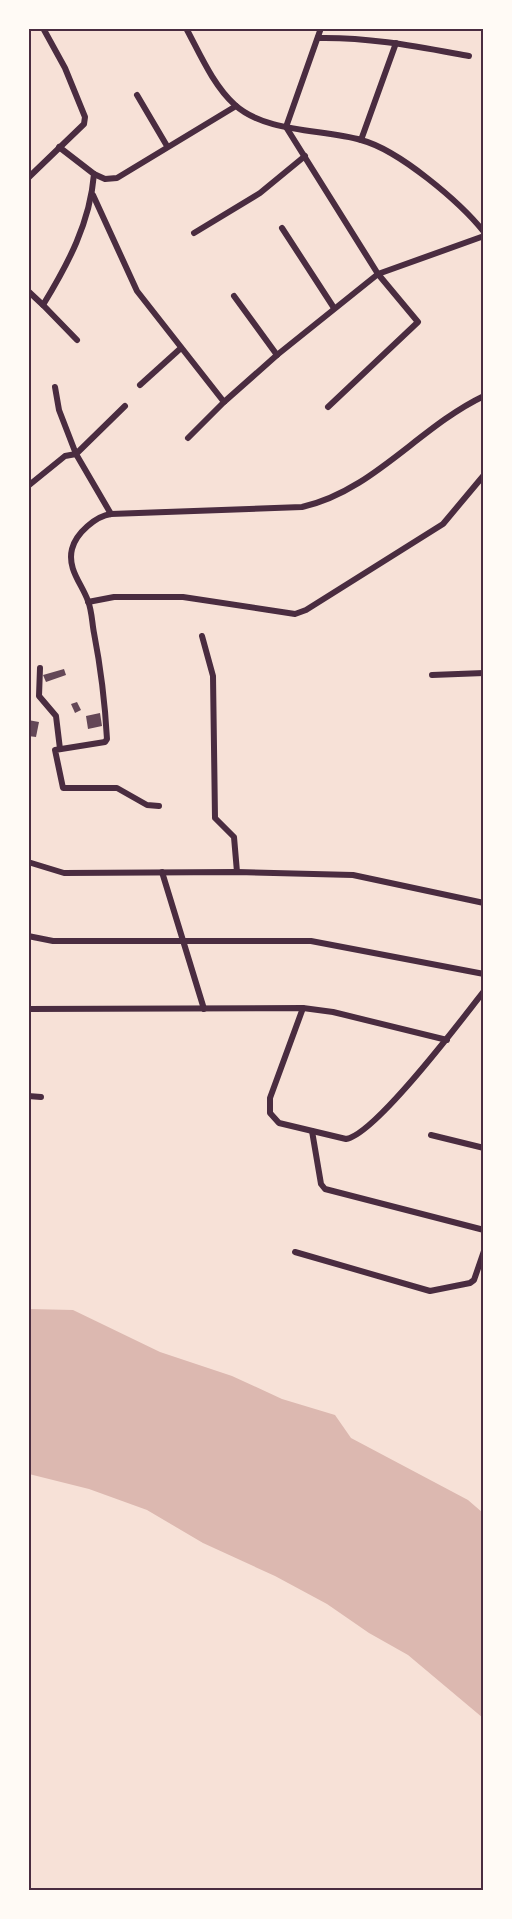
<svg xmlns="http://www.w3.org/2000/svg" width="512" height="1919" viewBox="0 0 512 1919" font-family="'Work Sans',sans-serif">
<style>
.water{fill:#dcb8b0}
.building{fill:#644757}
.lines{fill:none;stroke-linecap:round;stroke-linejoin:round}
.minor{stroke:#4a2c40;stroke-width:6}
.neatline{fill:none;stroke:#4a2c40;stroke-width:2}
</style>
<rect width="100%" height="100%" fill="#f7e1d7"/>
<path class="water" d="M 29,1309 L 73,1310 L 160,1352 L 232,1376 L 282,1399 L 335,1415 L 351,1438 L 468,1500 L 483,1513 L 483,1718 L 408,1655 L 369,1633 L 327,1604 L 275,1576 L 203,1543 L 147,1510 L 89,1489 L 29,1474 Z"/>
<g class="building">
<path d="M 64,669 L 66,675 L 46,682 L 43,675 Z"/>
<path d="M 77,702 L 81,710 L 75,713 L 71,704 Z"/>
<path d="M 100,713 L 102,726 L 88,729 L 86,716 Z"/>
<path d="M 28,720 L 39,722 L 36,737 L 28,736 Z"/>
</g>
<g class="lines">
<g class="minor">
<path d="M 186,28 C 200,54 213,85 235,105 C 266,133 323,129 361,140 C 399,150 460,202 484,232"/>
<path d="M 321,28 L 286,127 L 378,274 L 418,322 L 328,407"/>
<path d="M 318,38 C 370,37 419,47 469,56"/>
<path d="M 137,95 L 167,146"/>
<path d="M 361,140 L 396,43"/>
<path d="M 94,174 L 105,179 L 117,178 L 236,106"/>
<path d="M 28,178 L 84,124 L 85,117 L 65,68 L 43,28"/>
<path d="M 93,195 L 137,291 L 224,402 L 277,355 L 378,274 L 484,236"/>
<path d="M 282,228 L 334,308"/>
<path d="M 194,233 L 260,193 L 305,156"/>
<path d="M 28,291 L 43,305 C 68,264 90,223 94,174 L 59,147"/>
<path d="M 234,296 L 277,355"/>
<path d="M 43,305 L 77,340"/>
<path d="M 140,385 L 181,348"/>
<path d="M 55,387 L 59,410 L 76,454 L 125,406"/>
<path d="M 188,438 L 224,402"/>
<path d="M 28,486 L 65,456 L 76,454 L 111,514"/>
<path d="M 88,602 L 114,597 L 183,597 L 295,614 L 306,610 L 443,524 L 484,475"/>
<path d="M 202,636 L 213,676 L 215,818 L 234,837 L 237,872"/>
<path d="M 40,668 L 39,696 L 56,716 L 60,749"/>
<path d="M 432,675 L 484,673"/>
<path d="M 159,806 L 147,805 L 117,788 L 63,788 L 55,750 L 105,742 L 107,739 C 105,703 101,669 94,633 C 92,623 92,611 88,601 C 82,584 67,569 72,549 C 76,533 96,516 111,514 L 302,507 C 373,491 419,427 484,396"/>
<path d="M 28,862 L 64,873 L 237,872 L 353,875 L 484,903"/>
<path d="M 162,872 L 204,1009"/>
<path d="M 28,936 L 53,941 L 311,941 L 484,974"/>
<path d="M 303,1008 L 270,1098 L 270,1113 L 279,1123 L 346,1139 C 375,1135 463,1018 484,991"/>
<path d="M 28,1009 L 303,1008 L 333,1012 L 447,1040"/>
<path d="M 28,1096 L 41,1097"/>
<path d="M 312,1131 L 321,1184 L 325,1189 L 484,1230"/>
<path d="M 431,1135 L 484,1148"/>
<path d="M 295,1252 L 430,1291 L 470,1283 L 474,1280 L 484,1251"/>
</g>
</g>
<rect width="512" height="1919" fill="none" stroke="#fffaf5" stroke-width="60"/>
<rect x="30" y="30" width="452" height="1859" class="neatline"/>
</svg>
